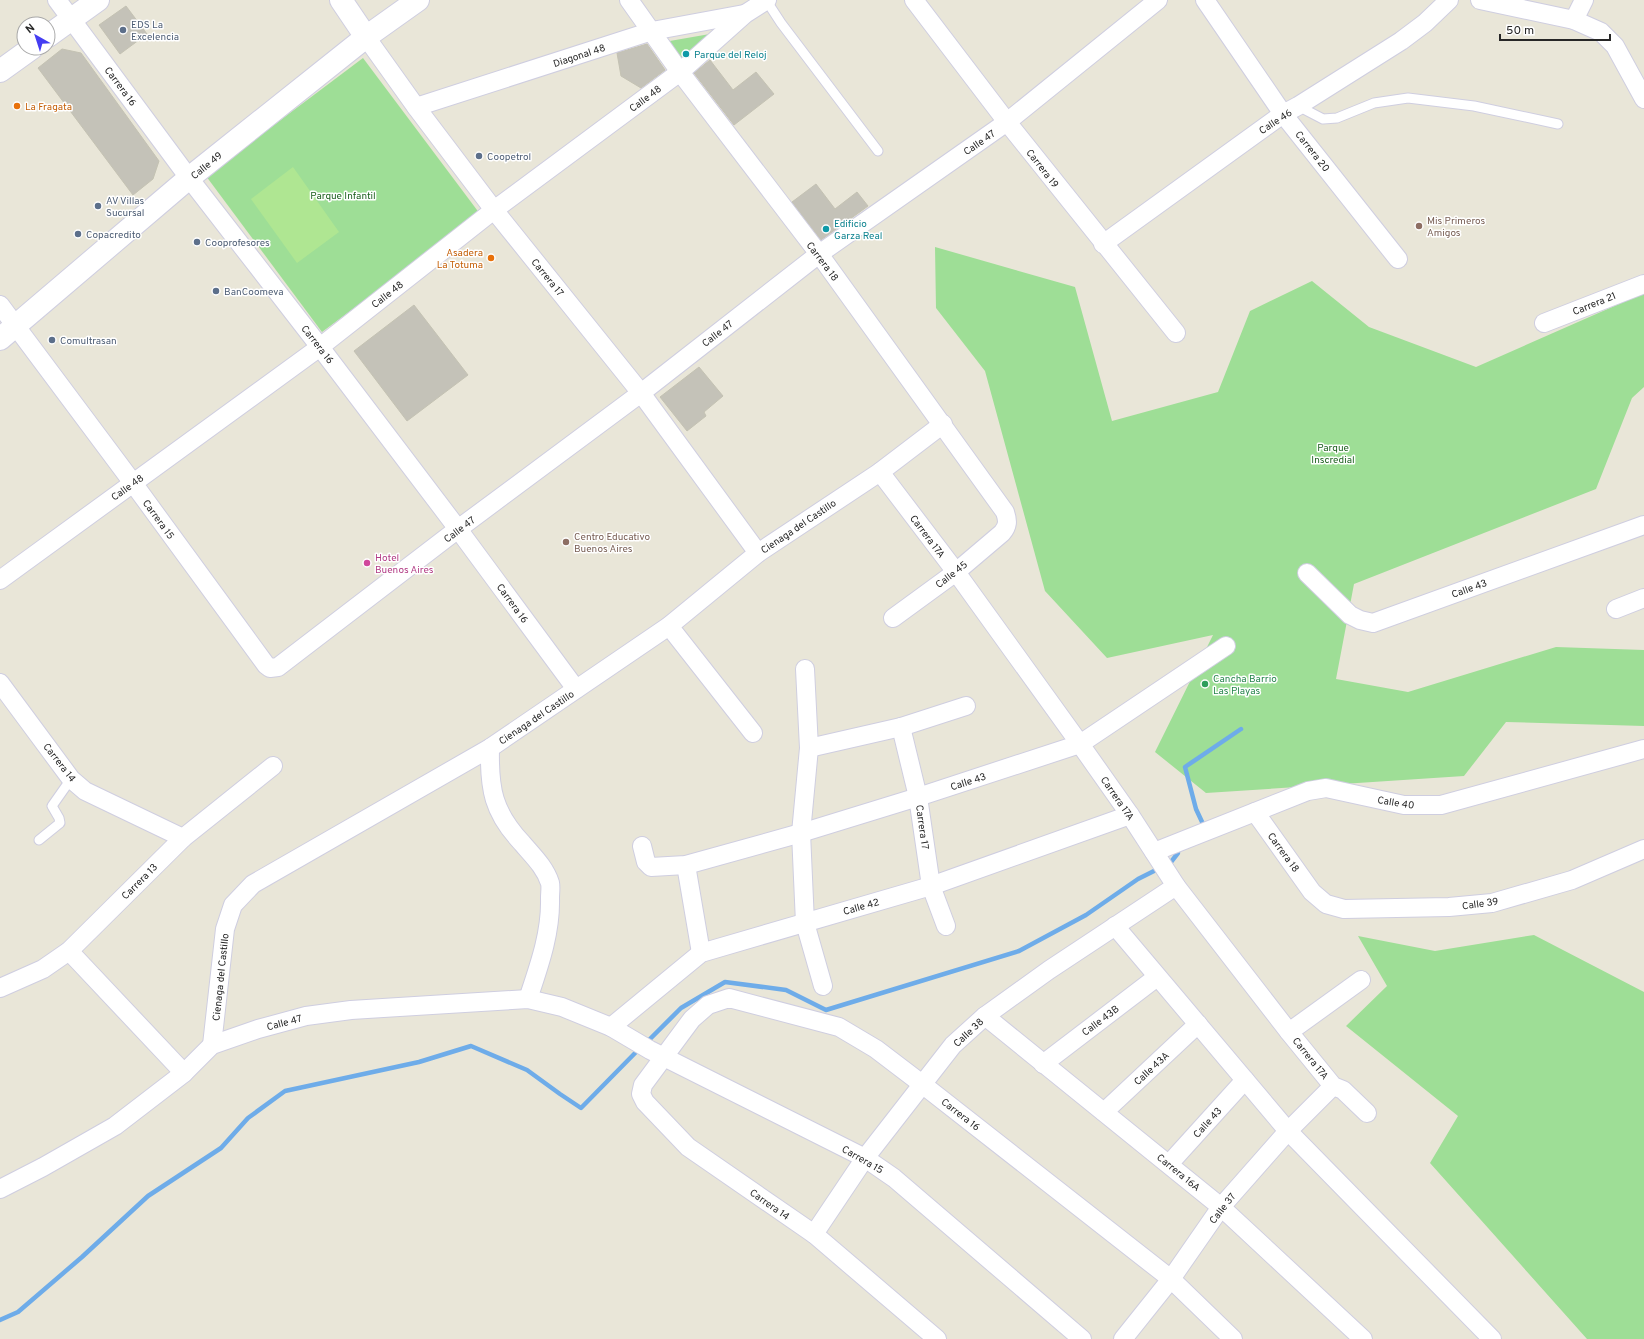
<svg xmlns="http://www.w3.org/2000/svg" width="1644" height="1339" viewBox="0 0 1644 1339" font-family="Overpass,sans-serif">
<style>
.green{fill:#9ede96}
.pitch{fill:#afe692}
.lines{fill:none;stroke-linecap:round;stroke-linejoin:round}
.stream{stroke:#6eace9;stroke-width:4.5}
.building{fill:#c4c2b8;stroke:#c4c2b3}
.lane-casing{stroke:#cfcee0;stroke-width:11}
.street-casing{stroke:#cfcee0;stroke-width:20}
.secondary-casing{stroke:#cfcee0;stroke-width:24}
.lane{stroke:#fff;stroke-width:9}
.street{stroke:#fff;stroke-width:18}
.secondary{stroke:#fff;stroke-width:22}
.service-dot{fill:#5c6f8a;stroke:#fff;stroke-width:1.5}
.culture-dot{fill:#0f9aa8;stroke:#fff;stroke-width:1.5}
.food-dot{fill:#e8710a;stroke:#fff;stroke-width:1.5}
.education-dot{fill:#8d6e63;stroke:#fff;stroke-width:1.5}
.hotel-dot{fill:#d1479c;stroke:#fff;stroke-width:1.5}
.leisure-dot{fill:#2e9e5b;stroke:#fff;stroke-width:1.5}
.labels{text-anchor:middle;stroke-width:3;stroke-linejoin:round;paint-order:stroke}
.service-label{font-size:10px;fill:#4e5e75;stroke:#fff;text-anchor:start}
.culture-label{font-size:10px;fill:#0d838f;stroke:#fff;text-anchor:start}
.street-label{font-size:10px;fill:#272727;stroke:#fff}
.food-label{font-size:10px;fill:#c56008;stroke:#fff;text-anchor:start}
.park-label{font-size:10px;fill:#1b5f1d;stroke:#fff}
.education-label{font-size:10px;fill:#785e54;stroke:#fff;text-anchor:start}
.hotel-label{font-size:10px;fill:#b23c85;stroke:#fff;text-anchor:start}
.leisure-label{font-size:10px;fill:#27864d;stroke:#fff;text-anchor:start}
</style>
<rect width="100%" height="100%" fill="#e9e6d8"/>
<g class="green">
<path d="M 727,31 L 683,66 L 664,42 Z"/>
<path d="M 363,58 L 480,214 L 322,332 L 206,176 Z"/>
<path d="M 935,247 L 1075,287 L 1112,421 L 1218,392 L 1250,311 L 1312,281 L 1369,327 L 1476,367 L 1644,293 L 1644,387 L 1632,398 L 1596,489 L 1354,584 L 1336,679 L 1408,692 L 1556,647 L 1644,650 L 1644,726 L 1506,722 L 1464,776 L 1206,793 L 1155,752 L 1213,635 L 1107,658 L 1045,591 L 985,371 L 936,308 Z"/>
<path d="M 1534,935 L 1644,992 L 1644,1339 L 1587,1339 L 1430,1163 L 1458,1116 L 1346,1026 L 1387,986 L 1358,936 L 1435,951 Z"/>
</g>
<path class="pitch" d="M 293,167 L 339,232 L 297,263 L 251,199 Z"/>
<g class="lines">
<g class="stream">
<path d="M 1203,824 L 1196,809 L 1185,767 L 1241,729"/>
<path d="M 1167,864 L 1171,862 L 1178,853"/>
<path d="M 646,1043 L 681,1008 L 725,982 L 786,990 L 826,1010 L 1019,951 L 1086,915 L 1138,879 L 1160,868"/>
<path d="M 0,1320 L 18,1312 L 82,1257 L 148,1196 L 221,1148 L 248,1118 L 285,1091 L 419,1062 L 471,1046 L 527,1070 L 560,1094 L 581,1108 L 640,1048"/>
</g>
</g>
<g class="building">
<path d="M 126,6 L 147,34 L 120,54 L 99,25 Z"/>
<path d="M 647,44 L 665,70 L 641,88 L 621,76 L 617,53 Z"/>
<path d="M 62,49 L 81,53 L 159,161 L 153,179 L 133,195 L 38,68 Z"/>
<path d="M 710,60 L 733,90 L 756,72 L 774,94 L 734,125 L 694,73 Z"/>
<path d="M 816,184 L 835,209 L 857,192 L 868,206 L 821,240 L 792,202 Z"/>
<path d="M 414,305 L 468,375 L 407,421 L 354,351 Z"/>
<path d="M 699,367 L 723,396 L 704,412 L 706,416 L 687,431 L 660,397 Z"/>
</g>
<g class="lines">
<g class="lane-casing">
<g id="lane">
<path d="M 766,0 L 781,23 L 878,151"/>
<path d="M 1298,106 L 1323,119 L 1337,118 L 1374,103 L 1408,98 L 1474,106 L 1558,124"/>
<path d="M 39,840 L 60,823 L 59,818 L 52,806 L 71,779"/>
</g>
</g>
<g class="street-casing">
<g id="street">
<path d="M 57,0 L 189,178 L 320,347 L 458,529 L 576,689"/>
<path d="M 629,0 L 680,72 L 819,254 L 1005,512 C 1008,521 1008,526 1002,533 L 956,572 L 893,618"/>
<path d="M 914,0 L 1007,122 L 1176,333"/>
<path d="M 1205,0 L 1283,114 L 1398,259"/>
<path d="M 1480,0 L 1574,20 L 1601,32 L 1615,46 L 1644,99"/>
<path d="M 1574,20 L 1584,0"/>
<path d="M 366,37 L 416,107 L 494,210 L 641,393 L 758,553"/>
<path d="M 416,107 L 652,31 L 744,14"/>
<path d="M 1103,244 L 1283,114 L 1298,106 L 1401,41 L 1425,23 L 1449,0"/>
<path d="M 0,305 L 133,483 L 266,665 L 270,668 L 278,667 L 458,529 L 641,393 L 819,254 L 1007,122 L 1158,0"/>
<path d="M 1544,323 L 1644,284"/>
<path d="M 880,472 L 956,572 L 1080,744 L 1130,815 L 1176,886 L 1289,1032 L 1333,1086 L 1343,1090 L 1367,1113"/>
<path d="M 1307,573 L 1350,615 L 1360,620 L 1373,623 L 1644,525"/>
<path d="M 0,580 L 320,347 L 494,210 L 680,72 L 745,14 L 767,0"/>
<path d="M 1616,609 L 1644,598"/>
<path d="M 669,626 L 753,733"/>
<path d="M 805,669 L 809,748 L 801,833 L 805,923 L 823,986"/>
<path d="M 0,683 L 71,779 L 85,791 L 183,838"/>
<path d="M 901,727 L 918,797 L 931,886 L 946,926"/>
<path d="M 490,748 C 489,789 493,812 522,843 C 532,855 545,867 550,883 C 551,887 550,893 550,898 C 551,933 539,966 528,999"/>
<path d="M 809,748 L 901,727 L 966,706"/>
<path d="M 1255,812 L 1312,892 L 1326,904 L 1344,909 L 1449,907 L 1492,903 L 1572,880 L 1644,849"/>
<path d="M 642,846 L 646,862 L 651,867 L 686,865 L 801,833 L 918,797 L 1080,744 L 1226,646"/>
<path d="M 1154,852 L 1308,791 L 1326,788 L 1404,805 L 1441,805 L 1644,749"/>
<path d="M 686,865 L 701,953"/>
<path d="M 1115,926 L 1288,1131 L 1492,1339"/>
<path d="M 69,951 L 184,1073"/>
<path d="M 0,988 L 43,969 L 69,951 L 183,838 L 273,766"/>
<path d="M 985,1016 L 1221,1207 L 1363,1339"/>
<path d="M 611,1027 L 701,953 L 931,886 L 1130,815"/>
<path d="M 1289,1032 L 1361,980"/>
<path d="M 212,1045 L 225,929 L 233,905 L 253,884 L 490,748 L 669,626 L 758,553 L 880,472 L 943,424"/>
<path d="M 1043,1064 L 1157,977"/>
<path d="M 1104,1112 L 1198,1024"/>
<path d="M 1169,1164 L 1245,1080"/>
<path d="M 0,1189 L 43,1167 L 115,1126 L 184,1073 L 212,1045 L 258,1029 L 306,1016 L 351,1010 L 528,999 L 562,1007 L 611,1027 L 650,1050 L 865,1158 L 894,1178 L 1082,1339"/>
<path d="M 814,1234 L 865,1158 L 953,1045 L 985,1016 L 1049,970 L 1176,886"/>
<path d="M 937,1339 L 814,1234 L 688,1147 L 645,1102 L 641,1094 L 643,1085 L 692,1019 L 708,1005 L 729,998 L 839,1027 L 876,1049 L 922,1084 L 1171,1279 L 1233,1339"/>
<path d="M 1123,1339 L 1171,1279 L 1221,1207 L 1288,1131 L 1333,1086"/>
</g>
</g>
<g class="secondary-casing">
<g id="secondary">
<path d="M 341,0 L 366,37"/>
<path d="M 48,36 L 98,0"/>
<path d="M 0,71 L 32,48"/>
<path d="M 0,339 L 189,178 L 366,37 L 418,0"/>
</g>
</g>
<use href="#lane" class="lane"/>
<use href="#street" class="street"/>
<use href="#secondary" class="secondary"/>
</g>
<g class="service-dot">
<circle cx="123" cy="30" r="4"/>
<circle cx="479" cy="156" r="4"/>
<circle cx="98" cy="206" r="4"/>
<circle cx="78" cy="234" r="4"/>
<circle cx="197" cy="242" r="4"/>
<circle cx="216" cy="291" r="4"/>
<circle cx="52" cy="340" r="4"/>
</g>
<g class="culture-dot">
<circle cx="686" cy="54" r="4"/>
<circle cx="826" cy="229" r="4"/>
</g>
<g class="food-dot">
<circle cx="17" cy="106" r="4"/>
<circle cx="491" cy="258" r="4"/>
</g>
<g class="education-dot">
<circle cx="1419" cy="226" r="4"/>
<circle cx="566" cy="542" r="4"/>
</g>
<circle class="hotel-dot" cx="367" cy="563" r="4"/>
<circle class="leisure-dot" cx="1205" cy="684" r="4"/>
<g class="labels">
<g class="service-label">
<text x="131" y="28">EDS La<tspan x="131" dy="12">Excelencia</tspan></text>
<text x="487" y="160">Coopetrol</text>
<text x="106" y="204">AV Villas<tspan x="106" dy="12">Sucursal</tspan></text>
<text x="86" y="238">Copacredito</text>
<text x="205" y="246">Cooprofesores</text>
<text x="224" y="295">BanCoomeva</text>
<text x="60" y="344">Comultrasan</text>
</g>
<g class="culture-label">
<text x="694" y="58">Parque del Reloj</text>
<text x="834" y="227">Edificio<tspan x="834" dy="12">Garza Real</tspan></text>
</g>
<g class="street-label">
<text transform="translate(579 55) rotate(-18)" y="4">Diagonal 48</text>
<text transform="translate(121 86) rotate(53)" y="4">Carrera 16</text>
<text transform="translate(645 98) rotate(-37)" y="4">Calle 48</text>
<text transform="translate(1275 121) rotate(-33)" y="4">Calle 46</text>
<text transform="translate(979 142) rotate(-35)" y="4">Calle 47</text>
<text transform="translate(1313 151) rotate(52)" y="4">Carrera 20</text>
<text transform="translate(206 165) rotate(-39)" y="4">Calle 49</text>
<text transform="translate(1043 168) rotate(52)" y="4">Carrera 19</text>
<text transform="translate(823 261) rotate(53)" y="4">Carrera 18</text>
<text transform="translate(548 277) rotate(51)" y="4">Carrera 17</text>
<text transform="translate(387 294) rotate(-38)" y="4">Calle 48</text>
<text transform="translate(1594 303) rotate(-22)" y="4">Carrera 21</text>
<text transform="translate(717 333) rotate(-38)" y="4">Calle 47</text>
<text transform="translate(318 344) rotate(52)" y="4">Carrera 16</text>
<text transform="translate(127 487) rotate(-36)" y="4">Calle 48</text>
<text transform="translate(159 519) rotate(54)" y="4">Carrera 15</text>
<text transform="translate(798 526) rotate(-34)" y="4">Cienaga del Castillo</text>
<text transform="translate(459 529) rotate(-37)" y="4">Calle 47</text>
<text transform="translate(928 536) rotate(53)" y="4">Carrera 17A</text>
<text transform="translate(951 574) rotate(-38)" y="4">Calle 45</text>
<text transform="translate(1469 588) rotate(-20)" y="4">Calle 43</text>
<text transform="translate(513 603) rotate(54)" y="4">Carrera 16</text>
<text transform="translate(536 717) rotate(-34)" y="4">Cienaga del Castillo</text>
<text transform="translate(60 762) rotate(52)" y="4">Carrera 14</text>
<text transform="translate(968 781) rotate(-18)" y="4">Calle 43</text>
<text transform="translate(1118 798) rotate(55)" y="4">Carrera 17A</text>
<text transform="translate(1396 802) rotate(9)" y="4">Calle 40</text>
<text transform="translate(923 827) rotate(82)" y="4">Carrera 17</text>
<text transform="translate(1284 852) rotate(54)" y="4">Carrera 18</text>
<text transform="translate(139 881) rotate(-45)" y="4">Carrera 13</text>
<text transform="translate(1480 903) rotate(-8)" y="4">Calle 39</text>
<text transform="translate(861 906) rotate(-16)" y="4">Calle 42</text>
<text transform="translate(220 977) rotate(-84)" y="4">Cienaga del Castillo</text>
<text transform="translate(1100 1020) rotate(-37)" y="4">Calle 43B</text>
<text transform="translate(284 1022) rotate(-15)" y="4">Calle 47</text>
<text transform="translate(968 1032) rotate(-43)" y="4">Calle 38</text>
<text transform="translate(1311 1058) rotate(51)" y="4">Carrera 17A</text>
<text transform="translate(1151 1068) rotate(-43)" y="4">Calle 43A</text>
<text transform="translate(961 1114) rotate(38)" y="4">Carrera 16</text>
<text transform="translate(1207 1122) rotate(-48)" y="4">Calle 43</text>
<text transform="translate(863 1159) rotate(30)" y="4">Carrera 15</text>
<text transform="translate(1179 1172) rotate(39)" y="4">Carrera 16A</text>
<text transform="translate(770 1204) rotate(35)" y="4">Carrera 14</text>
<text transform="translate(1222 1208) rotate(-52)" y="4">Calle 37</text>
</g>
<g class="food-label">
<text x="25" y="110">La Fragata</text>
<text x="483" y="256" text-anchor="end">Asadera<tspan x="483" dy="12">La Totuma</tspan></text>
</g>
<g class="park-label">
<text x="343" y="199">Parque Infantil</text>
<text x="1333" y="451">Parque<tspan x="1333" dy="12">Inscredial</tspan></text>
</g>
<g class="education-label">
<text x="1427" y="224">Mis Primeros<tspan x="1427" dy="12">Amigos</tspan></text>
<text x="574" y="540">Centro Educativo<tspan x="574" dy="12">Buenos Aires</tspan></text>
</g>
<g class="hotel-label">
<text x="375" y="561">Hotel<tspan x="375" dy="12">Buenos Aires</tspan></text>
</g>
<g class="leisure-label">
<text x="1213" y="682">Cancha Barrio<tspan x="1213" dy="12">Las Playas</tspan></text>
</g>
</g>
<g transform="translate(36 36) rotate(321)"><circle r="19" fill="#ffffff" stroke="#a9a9a9"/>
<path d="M0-3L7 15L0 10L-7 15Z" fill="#453df2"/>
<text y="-6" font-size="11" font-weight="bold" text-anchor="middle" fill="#272727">N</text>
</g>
<path d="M1500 34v6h110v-6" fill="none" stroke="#272727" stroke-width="2"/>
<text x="1506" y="34" font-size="12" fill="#272727" stroke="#ffffff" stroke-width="3" paint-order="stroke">50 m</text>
</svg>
